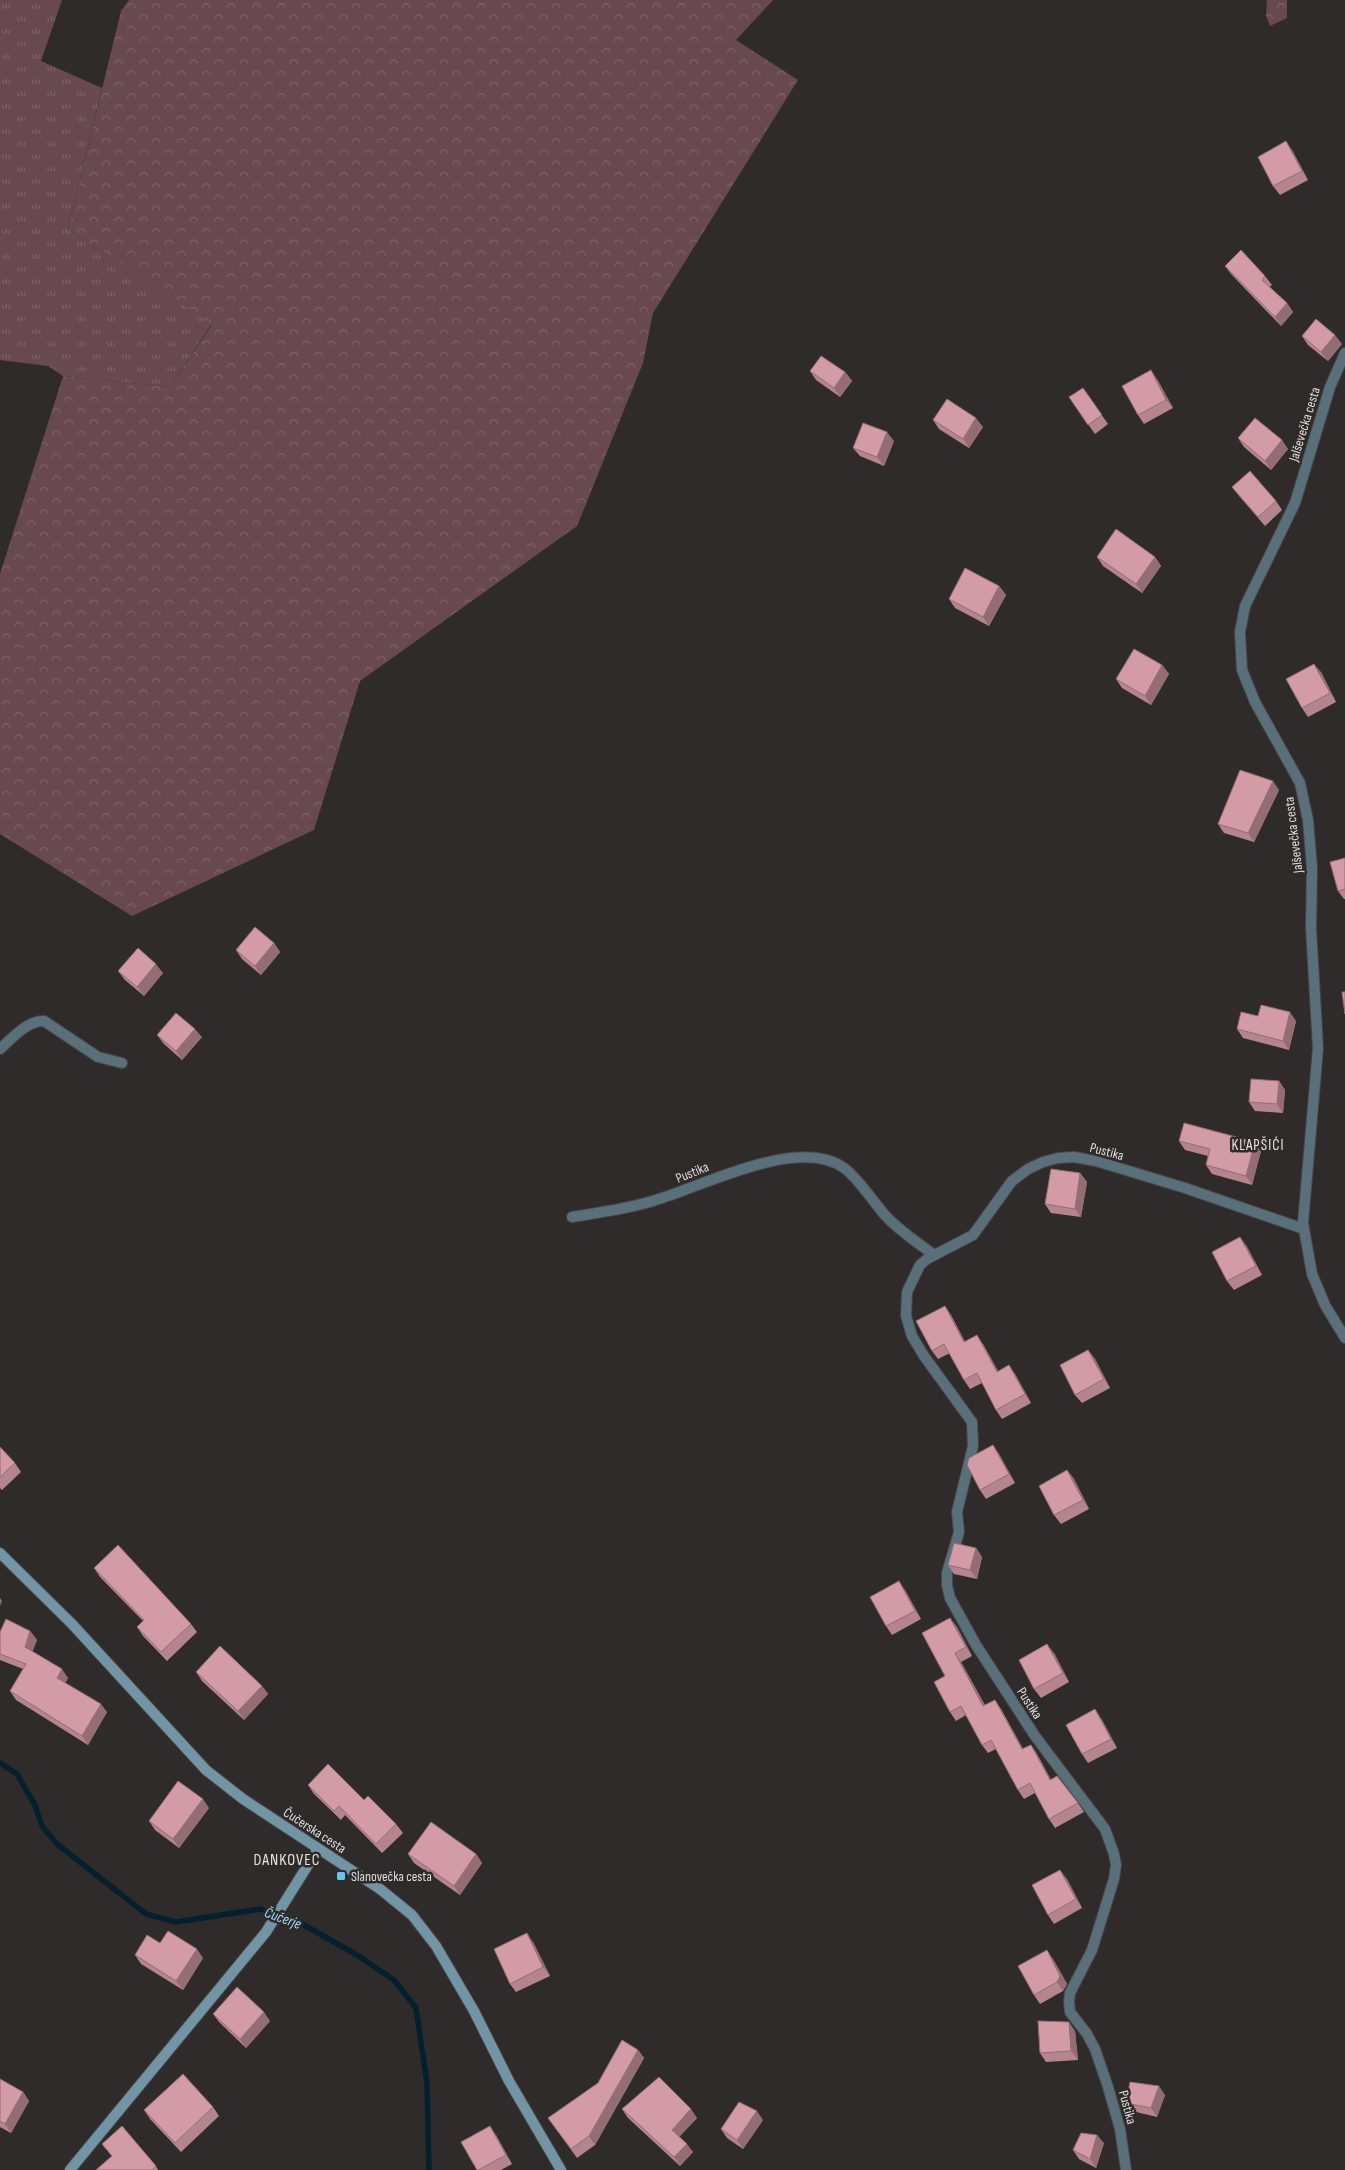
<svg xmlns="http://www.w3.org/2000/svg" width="1345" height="2170" viewBox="0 0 1345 2170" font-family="'Sofia Sans Condensed',sans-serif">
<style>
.grass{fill:url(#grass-tufts)}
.forest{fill:url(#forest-crowns)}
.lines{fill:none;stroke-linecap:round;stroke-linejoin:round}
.stream{stroke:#03202c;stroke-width:5.5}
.street-casing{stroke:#4b4747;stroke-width:12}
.secondary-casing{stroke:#4b4747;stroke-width:12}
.street{stroke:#596f7a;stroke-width:10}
.secondary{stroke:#7295a6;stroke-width:10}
.wall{fill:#b5858f}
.shaded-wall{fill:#946c74}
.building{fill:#d39ba6;stroke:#946c74}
.poi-dot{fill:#66c4ef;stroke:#2f2b2b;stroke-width:2}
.labels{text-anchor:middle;stroke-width:5;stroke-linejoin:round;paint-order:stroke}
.street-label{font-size:14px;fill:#dfdcdc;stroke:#2f2b2b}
.poi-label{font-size:14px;fill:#dfdcdc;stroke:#2f2b2b;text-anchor:start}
.neighbourhood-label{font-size:15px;letter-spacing:1px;fill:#e7e1e2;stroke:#2f2b2b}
.water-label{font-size:15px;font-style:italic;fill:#9bdcfc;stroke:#2f2b2b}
.quarter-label{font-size:16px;letter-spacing:1px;fill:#e7e1e2;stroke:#2f2b2b}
</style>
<defs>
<pattern id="grass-tufts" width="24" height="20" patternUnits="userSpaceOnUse" patternTransform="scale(1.25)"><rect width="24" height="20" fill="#67494f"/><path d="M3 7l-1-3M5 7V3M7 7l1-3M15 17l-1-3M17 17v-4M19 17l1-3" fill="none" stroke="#7c6368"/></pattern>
<pattern id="forest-crowns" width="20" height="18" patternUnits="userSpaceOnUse" patternTransform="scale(1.25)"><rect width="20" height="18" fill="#67494f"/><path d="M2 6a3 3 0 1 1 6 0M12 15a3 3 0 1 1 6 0" fill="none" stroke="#7c6368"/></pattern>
</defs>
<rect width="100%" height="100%" fill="#2f2b2b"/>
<path class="grass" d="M 0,0 L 62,0 L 41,61 L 102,88 L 68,229 L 212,323 L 170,387 L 63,376 L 48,366 L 0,360 Z"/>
<g class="forest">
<path d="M 129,0 L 773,0 L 736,40 L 798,80 L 653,313 L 643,363 L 577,526 L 360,681 L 314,830 L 132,916 L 0,834 L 0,574 L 63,376 L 170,387 L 212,324 L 68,229 L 121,11 Z"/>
<path d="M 1267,0 L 1287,0 L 1287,18 L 1270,26 L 1266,16 Z"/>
</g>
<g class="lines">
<path class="stream" d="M 0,1763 L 17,1774 L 35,1805 L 42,1826 L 57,1844 L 146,1914 L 176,1922 L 260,1909 L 297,1921 L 357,1955 L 394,1980 L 416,2008 L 427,2083 L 429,2170"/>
<g class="street-casing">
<g id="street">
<path d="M 1345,353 L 1330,387 L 1295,503 L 1245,606 L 1240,632 L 1242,670 L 1255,702 L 1300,783 L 1308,820 L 1312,868 L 1311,928 L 1318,1048 L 1303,1223 L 1312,1274 L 1325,1305 L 1345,1338"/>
<path d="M 0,1049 C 11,1039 28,1020 44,1021 L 98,1057 L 122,1063"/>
<path d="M 572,1217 C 602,1212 633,1208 662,1198 C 707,1184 800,1136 844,1168 C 857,1177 873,1201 884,1214 C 898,1230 917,1242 934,1255"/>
<path d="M 1126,2170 L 1120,2129 L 1108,2087 L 1095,2049 L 1087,2034 L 1070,2012 L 1069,2002 L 1070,1993 L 1092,1950 L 1114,1879 L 1116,1865 L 1114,1854 L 1105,1829 L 1035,1736 L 976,1645 L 950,1598 L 947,1585 L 947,1573 L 959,1532 L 957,1512 L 973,1446 L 972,1422 L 924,1356 L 912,1336 L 906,1316 L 907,1292 L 920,1265 L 927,1259 L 973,1235 L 1012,1181 L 1028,1169 L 1043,1162 L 1058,1158 L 1074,1157 L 1096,1161 L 1185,1188 L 1304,1229"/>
</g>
</g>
<g class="secondary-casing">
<g id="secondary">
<path d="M 0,1553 L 72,1624 L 206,1770 L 243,1799 L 380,1889 L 412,1915 L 436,1946 L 474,2011 L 509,2081 L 561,2170"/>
<path d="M 70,2170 L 266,1932 L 318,1849"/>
</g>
</g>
<use href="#street" class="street"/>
<use href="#secondary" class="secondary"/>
</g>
<g class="wall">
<path d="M 1292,150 L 1308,180 L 1280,195 L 1273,186 Z"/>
<path d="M 1225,266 L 1265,276 L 1272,285 L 1269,287 L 1287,303 L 1293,312 L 1281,326 L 1231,274 Z"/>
<path d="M 1302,336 L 1342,344 L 1328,361 L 1308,345 Z"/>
<path d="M 810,371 L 845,372 L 852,381 L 840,397 L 816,380 Z"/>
<path d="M 1157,379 L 1173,408 L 1144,424 L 1138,415 Z"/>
<path d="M 1083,388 L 1108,424 L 1095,434 L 1069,397 Z"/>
<path d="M 933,420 L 983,427 L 969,448 L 939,429 Z"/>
<path d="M 1238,438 L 1288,449 L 1271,470 L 1244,447 Z"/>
<path d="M 894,441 L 884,466 L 860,456 L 853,448 Z"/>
<path d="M 1232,487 L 1276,501 L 1282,510 L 1265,526 L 1239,496 Z"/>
<path d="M 1097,557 L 1155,557 L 1161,566 L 1142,593 L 1103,566 Z"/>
<path d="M 999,586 L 1006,595 L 989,626 L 955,608 L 949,599 Z"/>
<path d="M 1162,665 L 1169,674 L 1151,705 L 1122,688 L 1116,679 Z"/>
<path d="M 1321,672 L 1336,702 L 1308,717 L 1302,708 Z"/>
<path d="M 1279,790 L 1254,842 L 1224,833 L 1218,824 Z"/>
<path d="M 1345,858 L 1345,899 L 1344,899 L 1338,891 Z"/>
<path d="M 274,943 L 280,952 L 261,975 L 242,959 L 236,950 Z"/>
<path d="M 118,971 L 163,973 L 144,996 L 125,980 Z"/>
<path d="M 1258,1016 L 1296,1021 L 1289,1050 L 1243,1038 L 1237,1029 Z"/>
<path d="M 157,1035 L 202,1037 L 182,1060 L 164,1044 Z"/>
<path d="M 1279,1081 L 1285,1090 L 1283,1113 L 1255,1111 L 1249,1102 Z"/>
<path d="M 1179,1141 L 1261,1151 L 1252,1185 L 1212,1174 L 1206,1165 L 1208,1156 L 1185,1150 Z"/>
<path d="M 1080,1173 L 1087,1182 L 1081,1217 L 1051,1213 L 1045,1204 Z"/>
<path d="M 1246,1245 L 1262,1275 L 1234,1290 L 1227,1281 Z"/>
<path d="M 945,1306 L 951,1315 L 965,1342 L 983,1344 L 998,1371 L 1009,1365 L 1015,1374 L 1031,1403 L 1002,1419 L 996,1410 L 982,1383 L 970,1389 L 964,1380 L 950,1353 L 938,1359 L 932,1351 Z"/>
<path d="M 1088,1350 L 1095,1359 L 1110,1388 L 1082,1403 L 1075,1395 Z"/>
<path d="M 993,1445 L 999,1454 L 1015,1483 L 986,1499 L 980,1490 Z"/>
<path d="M 0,1447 L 15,1463 L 21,1472 L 2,1490 L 0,1488 Z"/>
<path d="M 1067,1470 L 1074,1479 L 1089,1509 L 1061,1524 L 1054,1515 Z"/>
<path d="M 976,1548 L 982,1557 L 977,1579 L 954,1574 L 948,1565 Z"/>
<path d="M 94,1568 L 191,1624 L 197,1632 L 167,1661 L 143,1636 L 137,1627 L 143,1621 L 100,1577 Z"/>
<path d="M 905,1590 L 921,1619 L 892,1635 L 886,1626 Z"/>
<path d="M 950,1618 L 957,1627 L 972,1656 L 961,1662 L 985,1705 L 995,1700 L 1001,1709 L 1023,1749 L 1031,1745 L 1037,1754 L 1051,1780 L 1078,1803 L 1084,1812 L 1055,1828 L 1049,1819 L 1035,1793 L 1024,1799 L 1018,1790 L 996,1749 L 988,1753 L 982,1745 L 966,1715 L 956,1721 L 950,1712 L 945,1676 Z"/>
<path d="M 30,1631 L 37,1640 L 32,1651 L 68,1678 L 65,1683 L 107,1712 L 88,1745 L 16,1700 L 10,1691 L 23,1669 L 0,1660 L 0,1632 Z"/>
<path d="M 1054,1653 L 1069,1682 L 1041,1698 L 1034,1689 Z"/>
<path d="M 196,1672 L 262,1686 L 268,1694 L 244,1720 L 202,1681 Z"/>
<path d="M 1101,1718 L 1117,1748 L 1088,1763 L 1082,1754 Z"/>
<path d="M 308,1785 L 364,1800 L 396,1824 L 403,1833 L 382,1853 L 345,1815 L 341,1820 L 314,1794 Z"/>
<path d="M 209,1808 L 179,1848 L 155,1830 L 149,1821 Z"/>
<path d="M 408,1854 L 476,1854 L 482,1863 L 460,1895 L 414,1863 Z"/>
<path d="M 1067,1879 L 1082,1908 L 1054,1924 L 1048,1915 Z"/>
<path d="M 533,1942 L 550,1976 L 516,1992 L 510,1984 Z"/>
<path d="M 160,1943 L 203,1958 L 183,1990 L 141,1964 L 135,1955 Z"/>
<path d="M 1053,1959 L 1067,1984 L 1063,1991 L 1040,2004 L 1034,1995 Z"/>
<path d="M 213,2014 L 270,2021 L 246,2048 L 219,2022 Z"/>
<path d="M 1075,2031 L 1078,2060 L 1046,2062 L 1040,2053 Z"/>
<path d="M 638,2050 L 644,2058 L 595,2145 L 577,2158 L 548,2118 L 598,2083 Z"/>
<path d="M 0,2079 L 23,2092 L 29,2101 L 11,2133 L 0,2127 Z"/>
<path d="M 1165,2095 L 1157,2117 L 1132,2111 L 1126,2103 Z"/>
<path d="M 213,2107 L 219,2116 L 181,2152 L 150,2119 L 144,2110 Z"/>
<path d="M 622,2109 L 697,2118 L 679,2137 L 693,2152 L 680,2166 L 628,2118 Z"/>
<path d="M 763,2120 L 743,2149 L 727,2138 L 721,2129 Z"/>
<path d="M 496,2135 L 512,2164 L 501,2170 L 477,2170 Z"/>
<path d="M 1104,2143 L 1096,2168 L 1079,2159 L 1073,2150 Z"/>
<path d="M 102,2144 L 156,2166 L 158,2170 L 96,2170 L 112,2156 Z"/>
</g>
<g class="shaded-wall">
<path d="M 1286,141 L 1292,150 L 1308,180 L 1302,171 Z"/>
<path d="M 1287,303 L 1293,312 L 1281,326 L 1275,317 Z"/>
<path d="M 1335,335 L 1342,344 L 1328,361 L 1321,352 Z"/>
<path d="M 1151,370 L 1157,379 L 1173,408 L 1166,400 Z"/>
<path d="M 845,372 L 852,381 L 840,397 L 834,388 Z"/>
<path d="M 976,418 L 983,427 L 969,448 L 963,439 Z"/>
<path d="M 887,432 L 894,441 L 884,466 L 877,457 Z"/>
<path d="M 1282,440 L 1288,449 L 1271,470 L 1265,461 Z"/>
<path d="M 1155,557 L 1161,566 L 1142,593 L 1136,584 Z"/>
<path d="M 999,586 L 1006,595 L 989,626 L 983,617 Z"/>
<path d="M 1314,664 L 1321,672 L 1336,702 L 1330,693 Z"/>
<path d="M 1162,665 L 1169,674 L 1151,705 L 1145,696 Z"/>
<path d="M 1273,781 L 1279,790 L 1254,842 L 1248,833 Z"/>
<path d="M 274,943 L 280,952 L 261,975 L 255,966 Z"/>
<path d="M 156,964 L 163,973 L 144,996 L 137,987 Z"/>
<path d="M 1290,1012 L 1296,1021 L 1289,1050 L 1283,1041 Z"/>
<path d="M 195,1029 L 202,1037 L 182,1060 L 176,1051 Z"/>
<path d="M 1279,1081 L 1285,1090 L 1283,1113 L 1277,1104 Z"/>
<path d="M 1255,1142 L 1261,1151 L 1252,1185 L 1246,1176 Z"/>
<path d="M 1080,1173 L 1087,1182 L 1081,1217 L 1075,1209 Z"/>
<path d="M 1240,1237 L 1246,1245 L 1262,1275 L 1256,1266 Z"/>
<path d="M 945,1306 L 951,1315 L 970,1351 L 964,1342 Z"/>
<path d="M 977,1335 L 983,1344 L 1003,1381 L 997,1372 Z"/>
<path d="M 1088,1350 L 1095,1359 L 1110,1388 L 1104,1379 Z"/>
<path d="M 1009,1365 L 1015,1374 L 1031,1403 L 1025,1394 Z"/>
<path d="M 993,1445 L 999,1454 L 1015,1483 L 1009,1474 Z"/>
<path d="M 1067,1470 L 1074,1479 L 1089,1509 L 1083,1500 Z"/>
<path d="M 976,1548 L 982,1557 L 977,1579 L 970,1570 Z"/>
<path d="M 899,1581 L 905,1590 L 921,1619 L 915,1611 Z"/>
<path d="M 0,1598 L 2,1601 L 0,1606 Z"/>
<path d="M 950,1618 L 957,1627 L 972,1656 L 966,1647 Z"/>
<path d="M 30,1631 L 37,1640 L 31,1656 L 25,1647 Z"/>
<path d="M 1047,1644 L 1054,1653 L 1069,1682 L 1063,1673 Z"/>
<path d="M 955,1653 L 961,1662 L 990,1715 L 983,1706 Z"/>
<path d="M 62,1669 L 68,1678 L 63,1687 L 57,1678 Z"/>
<path d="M 262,1686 L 268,1694 L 244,1720 L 238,1711 Z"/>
<path d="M 995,1700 L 1001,1709 L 1028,1758 L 1022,1749 Z"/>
<path d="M 101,1704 L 107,1712 L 88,1745 L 82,1736 Z"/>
<path d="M 1095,1709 L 1101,1718 L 1117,1748 L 1111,1739 Z"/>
<path d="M 1031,1745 L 1037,1754 L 1056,1789 L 1050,1780 Z"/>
<path d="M 203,1799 L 209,1808 L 179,1848 L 173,1839 Z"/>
<path d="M 476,1854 L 482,1863 L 460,1895 L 454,1886 Z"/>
<path d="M 1060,1870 L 1067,1879 L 1082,1908 L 1076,1899 Z"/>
<path d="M 527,1933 L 533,1942 L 550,1976 L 543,1967 Z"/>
<path d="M 197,1949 L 203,1958 L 183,1990 L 176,1981 Z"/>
<path d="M 1047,1950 L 1053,1959 L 1067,1984 L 1063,1991 L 1057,1982 Z"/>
<path d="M 264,2012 L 270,2021 L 246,2048 L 240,2039 Z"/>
<path d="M 1069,2022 L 1075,2031 L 1078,2060 L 1071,2051 Z"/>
<path d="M 638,2050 L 644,2058 L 595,2145 L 589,2136 Z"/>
<path d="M 1159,2086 L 1165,2095 L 1157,2117 L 1151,2108 Z"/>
<path d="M 23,2092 L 29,2101 L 11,2133 L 5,2124 Z"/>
<path d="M 691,2109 L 697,2118 L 678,2138 L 672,2130 Z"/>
<path d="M 757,2111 L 763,2120 L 743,2149 L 737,2140 Z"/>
<path d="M 490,2126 L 496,2135 L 512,2164 L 506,2155 Z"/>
<path d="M 1097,2135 L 1104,2143 L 1096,2168 L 1090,2159 Z"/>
<path d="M 687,2144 L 693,2152 L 680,2166 L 674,2157 Z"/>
</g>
<g class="building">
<path d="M 1286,141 L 1302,171 L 1273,186 L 1258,157 Z"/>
<path d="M 1241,250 L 1265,276 L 1262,280 L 1287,303 L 1275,317 L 1225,266 Z"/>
<path d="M 1316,319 L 1335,335 L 1321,352 L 1302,336 Z"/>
<path d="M 821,356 L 845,372 L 834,388 L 810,371 Z"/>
<path d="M 1151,370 L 1166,400 L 1138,415 L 1122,386 Z"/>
<path d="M 1083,388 L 1102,415 L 1088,425 L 1069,397 Z"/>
<path d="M 947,399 L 976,418 L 963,439 L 933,420 Z"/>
<path d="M 1255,418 L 1282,440 L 1265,461 L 1238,438 Z"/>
<path d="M 863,423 L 887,432 L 877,457 L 853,448 Z"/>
<path d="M 1250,471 L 1276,501 L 1258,517 L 1232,487 Z"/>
<path d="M 1116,529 L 1155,557 L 1136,584 L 1097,557 Z"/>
<path d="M 965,568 L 999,586 L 983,617 L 949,599 Z"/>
<path d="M 1134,649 L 1162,665 L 1145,696 L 1116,679 Z"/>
<path d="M 1314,664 L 1330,693 L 1302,708 L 1286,679 Z"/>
<path d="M 1240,770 L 1273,781 L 1248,833 L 1218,824 Z"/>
<path d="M 1345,858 L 1345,889 L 1338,891 L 1330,862 Z"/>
<path d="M 255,927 L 274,943 L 255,966 L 236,950 Z"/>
<path d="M 138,948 L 156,964 L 137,987 L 118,971 Z"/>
<path d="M 1342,992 L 1345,992 L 1345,1014 Z"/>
<path d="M 1261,1005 L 1290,1012 L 1283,1041 L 1237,1029 L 1241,1012 L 1258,1016 Z"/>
<path d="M 176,1013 L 195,1029 L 176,1051 L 157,1035 Z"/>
<path d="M 1251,1079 L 1279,1081 L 1277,1104 L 1249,1102 Z"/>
<path d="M 1184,1123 L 1255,1142 L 1246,1176 L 1206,1165 L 1210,1149 L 1179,1141 Z"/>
<path d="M 1051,1169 L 1080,1173 L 1075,1209 L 1045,1204 Z"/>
<path d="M 1240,1237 L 1256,1266 L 1227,1281 L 1212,1252 Z"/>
<path d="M 945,1306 L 964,1342 L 977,1335 L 997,1372 L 1009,1365 L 1025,1394 L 996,1410 L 977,1373 L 964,1380 L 944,1344 L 932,1351 L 916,1321 Z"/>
<path d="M 1088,1350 L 1104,1379 L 1075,1395 L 1060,1365 Z"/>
<path d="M 993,1445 L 1009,1474 L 980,1490 L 967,1465 L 969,1458 Z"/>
<path d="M 0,1447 L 15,1463 L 0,1477 Z"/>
<path d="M 1067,1470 L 1083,1500 L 1054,1515 L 1039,1486 Z"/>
<path d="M 954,1543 L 976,1548 L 970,1570 L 948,1565 Z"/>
<path d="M 118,1545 L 191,1624 L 161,1652 L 137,1627 L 144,1620 L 94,1568 Z"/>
<path d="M 899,1581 L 915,1611 L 886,1626 L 870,1597 Z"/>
<path d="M 950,1618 L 966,1647 L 955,1653 L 983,1706 L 995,1700 L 1022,1749 L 1031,1745 L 1050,1780 L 1057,1776 L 1078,1803 L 1049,1819 L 1030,1783 L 1018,1790 L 991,1740 L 982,1745 L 961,1706 L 950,1712 L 934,1682 L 945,1676 L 922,1633 Z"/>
<path d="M 6,1619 L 30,1631 L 25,1647 L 62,1669 L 57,1678 L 101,1704 L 82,1736 L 10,1691 L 26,1664 L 0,1654 L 0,1632 Z"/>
<path d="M 1047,1644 L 1063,1673 L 1034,1689 L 1019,1660 Z"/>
<path d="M 220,1646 L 262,1686 L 238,1711 L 196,1672 Z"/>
<path d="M 1095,1709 L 1111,1739 L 1082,1754 L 1066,1725 Z"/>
<path d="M 328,1764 L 364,1800 L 368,1796 L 396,1824 L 376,1844 L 339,1806 L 334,1811 L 308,1785 Z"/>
<path d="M 178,1781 L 203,1799 L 173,1839 L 149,1821 Z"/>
<path d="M 431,1822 L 476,1854 L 454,1886 L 408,1854 Z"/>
<path d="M 1060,1870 L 1076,1899 L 1048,1915 L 1032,1885 Z"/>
<path d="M 168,1931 L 197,1949 L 176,1981 L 135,1955 L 147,1935 L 160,1943 Z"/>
<path d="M 527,1933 L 543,1967 L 510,1984 L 494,1949 Z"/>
<path d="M 1047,1950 L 1060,1976 L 1057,1982 L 1034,1995 L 1018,1966 Z"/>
<path d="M 237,1987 L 264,2012 L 240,2039 L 213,2014 Z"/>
<path d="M 1038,2021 L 1069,2022 L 1071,2051 L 1040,2053 Z"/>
<path d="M 622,2040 L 638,2050 L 589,2136 L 571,2149 L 548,2118 L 598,2083 Z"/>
<path d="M 183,2074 L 213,2107 L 175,2143 L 144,2110 Z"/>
<path d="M 659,2077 L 691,2109 L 672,2130 L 687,2144 L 674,2157 L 622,2109 Z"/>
<path d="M 0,2079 L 23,2092 L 5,2124 L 0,2121 Z"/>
<path d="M 1130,2082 L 1159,2086 L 1151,2108 L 1126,2103 Z"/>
<path d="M 739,2102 L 757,2111 L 737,2140 L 721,2129 Z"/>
<path d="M 122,2126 L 156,2166 L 152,2170 L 96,2170 L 112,2156 L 102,2144 Z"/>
<path d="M 490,2126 L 506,2155 L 478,2170 L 477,2170 L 461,2142 Z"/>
<path d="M 1081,2133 L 1097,2135 L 1090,2159 L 1073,2150 Z"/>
</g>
<rect class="poi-dot" x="336" y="1871" width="10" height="10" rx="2.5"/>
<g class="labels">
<g class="street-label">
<text transform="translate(1304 424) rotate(-73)" y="5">Jalševečka cesta</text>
<text transform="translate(1293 835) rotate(-97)" y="5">Jalševečka cesta</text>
<text transform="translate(1107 1151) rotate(15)" y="5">Pustika</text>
<text transform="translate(692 1172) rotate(-22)" y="5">Pustika</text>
<text transform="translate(1030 1703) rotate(57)" y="5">Pustika</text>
<text transform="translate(315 1830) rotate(33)" y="5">Čučerska cesta</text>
<text transform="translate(1128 2107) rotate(75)" y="5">Pustika</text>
</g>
<g class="poi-label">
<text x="351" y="1881">Slanovečka cesta</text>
</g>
<g class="neighbourhood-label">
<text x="1258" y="1150">KLAPŠIĆI</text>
</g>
<g class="water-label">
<text transform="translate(283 1918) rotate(20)" y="5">Čučerje</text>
</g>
<g class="quarter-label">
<text x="287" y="1865">DANKOVEC</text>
</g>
</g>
</svg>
